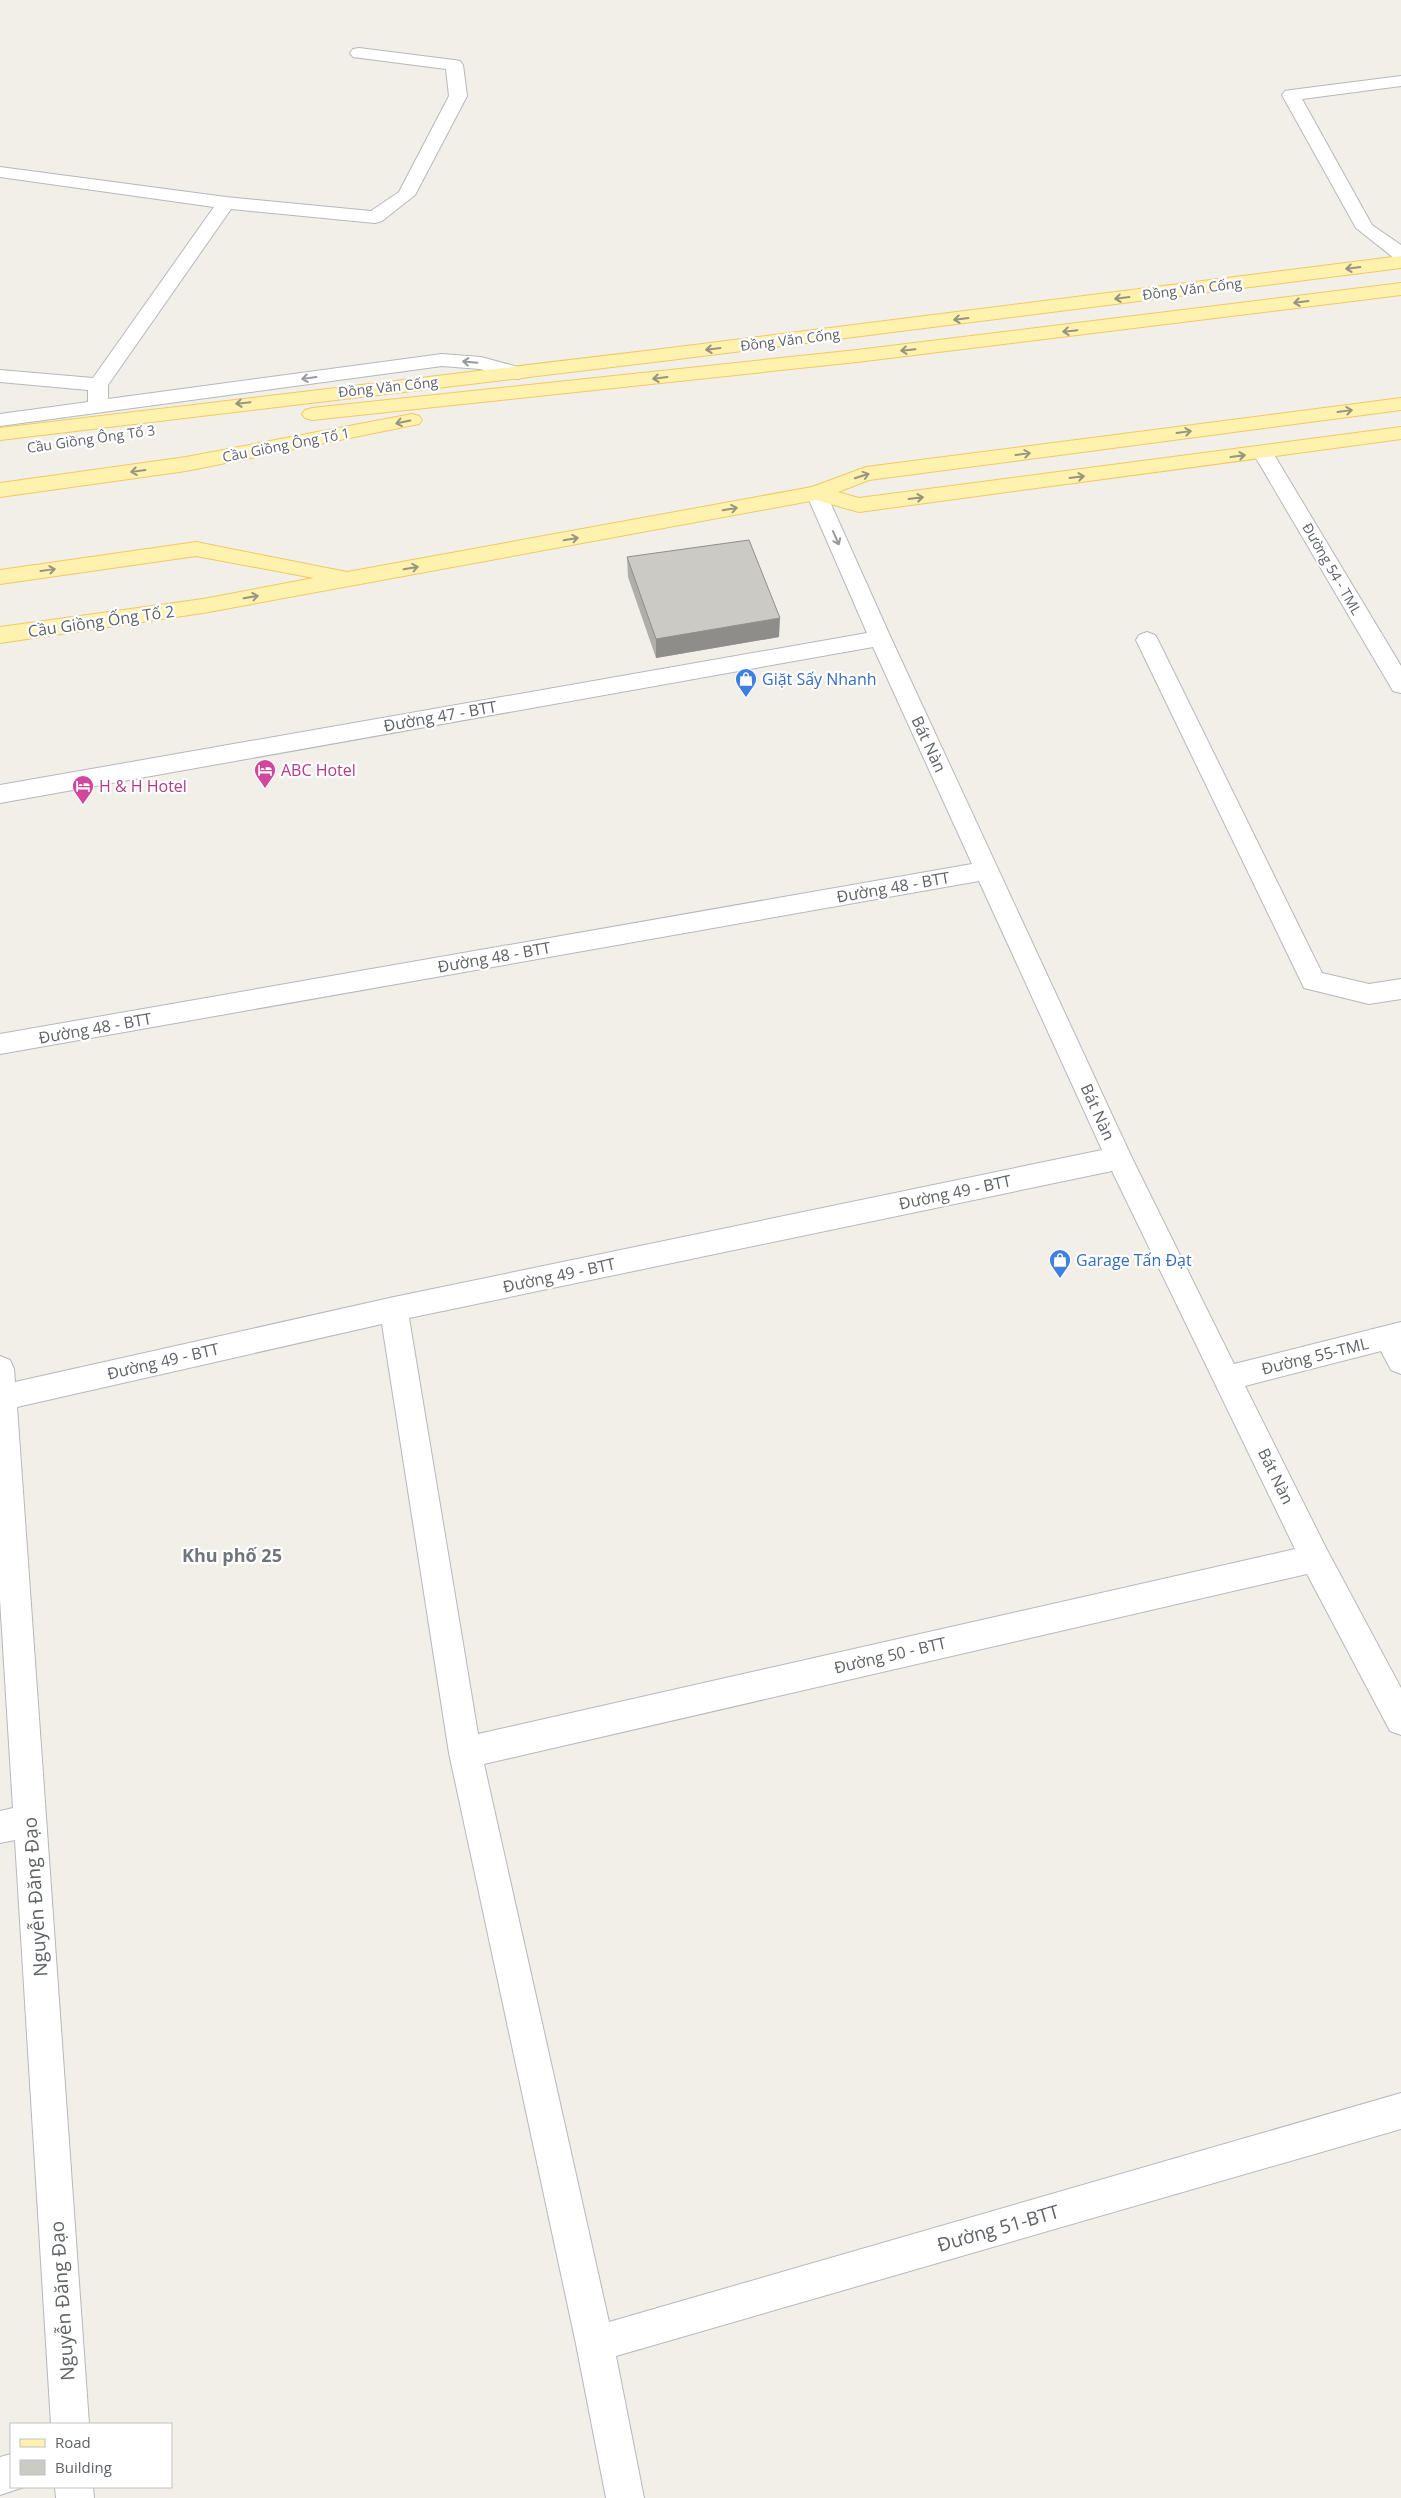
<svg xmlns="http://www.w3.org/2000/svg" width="1401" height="2498" viewBox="0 0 1401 2498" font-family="'Open Sans',sans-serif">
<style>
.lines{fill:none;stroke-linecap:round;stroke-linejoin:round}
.minor-casing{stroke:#b5b8bc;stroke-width:2}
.major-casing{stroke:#f2c960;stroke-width:2}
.minor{fill:#fff;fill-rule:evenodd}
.major{fill:#fff2af;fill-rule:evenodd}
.wall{fill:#afaea9}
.shaded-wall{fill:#8f8d8a}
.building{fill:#cccac5;stroke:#8f8d8a}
.oneway{stroke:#979581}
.oneway2{stroke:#979a9d}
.labels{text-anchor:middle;stroke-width:4.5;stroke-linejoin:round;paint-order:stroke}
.far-street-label{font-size:14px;fill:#5f6368;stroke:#fff}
.street-label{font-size:16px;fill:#5f6368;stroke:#fff}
.shop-label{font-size:16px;fill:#366cbe;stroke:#fff;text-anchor:start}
.hotel-label{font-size:16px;fill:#b23c85;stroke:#fff;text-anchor:start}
.neighbourhood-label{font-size:18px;font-weight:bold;fill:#70757a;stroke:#fff}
.near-street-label{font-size:19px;fill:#5f6368;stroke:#fff}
</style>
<rect width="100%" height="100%" fill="#f1efe8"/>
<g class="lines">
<g class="minor-casing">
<g id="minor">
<path d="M 359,48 L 454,60 L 460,61 L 463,65 L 467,96 L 415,195 L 382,221 L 375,223 L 231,209 L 108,385 L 108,399 L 442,354 L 481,357 L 525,369 L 528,373 L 525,377 L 518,379 L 480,369 L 442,366 L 0,426 L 0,414 L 88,402 L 88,390 L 0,382 L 0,370 L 93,378 L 214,207 L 0,177 L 0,167 L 226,197 L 371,211 L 399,192 L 449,96 L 446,69 L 353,57 L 350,53 L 353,49 Z"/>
<path d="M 1401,76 L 1401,86 L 1302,99 L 1372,225 L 1401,245 L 1401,260 L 1394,258 L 1356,228 L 1282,95 L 1285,91 L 1291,90 Z"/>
<path d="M 1263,446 L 1270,448 L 1273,453 L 1401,666 L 1401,693 L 1393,691 L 1253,453 L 1256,448 Z"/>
<path d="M 816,486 L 823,488 L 826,493 L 891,638 L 1132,1158 L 1234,1364 L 1401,1322 L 1401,1374 L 1391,1370 L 1381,1351 L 1245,1386 L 1326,1548 L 1401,1688 L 1401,1735 L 1390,1731 L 1307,1574 L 484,1764 L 609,2322 L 1401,2093 L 1401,2129 L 616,2356 L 644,2498 L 606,2498 L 576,2344 L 449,1753 L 382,1324 L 17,1407 L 89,2424 L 51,2424 L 15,1840 L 0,1843 L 0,1811 L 13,1808 L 0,1599 L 0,1356 L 10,1360 L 14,1369 L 15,1382 L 394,1297 L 1102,1150 L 979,881 L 0,1054 L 0,1034 L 972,864 L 873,647 L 0,803 L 0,785 L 867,633 L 806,493 L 809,488 ZM 1112,1171 L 1295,1549 L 478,1734 L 409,1318 Z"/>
<path d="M 1147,632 L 1155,635 L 1158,640 L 1322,973 L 1369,984 L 1401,979 L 1401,999 L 1369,1004 L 1304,988 L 1136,640 L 1139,635 Z"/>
<path d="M 11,2454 L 11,2487 L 24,2487 L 0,2495 L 0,2457 Z"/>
<path d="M 55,2487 L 93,2487 L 94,2498 L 56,2498 Z"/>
</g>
</g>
<g class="major-casing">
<g id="major">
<path d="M 1401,256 L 1401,268 L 662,361 L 0,440 L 0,428 L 662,349 Z"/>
<path d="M 1401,283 L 1401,295 L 857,362 L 312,420 L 305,418 L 302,414 L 305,410 L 312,408 L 857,350 Z"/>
<path d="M 1401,398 L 1401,410 L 869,480 L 838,492 L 859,498 L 1401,427 L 1401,439 L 859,512 L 816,500 L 203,613 L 0,643 L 0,627 L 203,599 L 314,578 L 196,556 L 0,584 L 0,570 L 196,542 L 347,572 L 812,487 L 866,467 Z"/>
<path d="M 412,414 L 419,416 L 422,420 L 419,424 L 186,471 L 0,497 L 0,483 L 186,457 Z"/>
</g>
</g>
<use href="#minor" class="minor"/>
<use href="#major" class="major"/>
</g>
<path class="wall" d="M 627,557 L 779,637 L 656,658 L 628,577 Z"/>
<path class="shaded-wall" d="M 780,618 L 779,637 L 656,658 L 656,639 Z"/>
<path class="building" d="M 749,540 L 780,618 L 656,639 L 627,557 Z"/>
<defs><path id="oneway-shaft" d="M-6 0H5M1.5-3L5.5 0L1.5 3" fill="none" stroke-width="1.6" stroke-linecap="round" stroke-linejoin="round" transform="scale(1.25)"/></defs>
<g class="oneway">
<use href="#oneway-shaft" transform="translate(1353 268) rotate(173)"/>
<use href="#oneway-shaft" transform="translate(1122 298) rotate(173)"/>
<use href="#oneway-shaft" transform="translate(1301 302) rotate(173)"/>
<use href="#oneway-shaft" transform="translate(961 319) rotate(173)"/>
<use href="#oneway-shaft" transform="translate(1070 331) rotate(174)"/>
<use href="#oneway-shaft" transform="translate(713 349) rotate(173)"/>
<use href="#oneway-shaft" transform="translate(908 350) rotate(174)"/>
<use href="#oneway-shaft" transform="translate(660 378) rotate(173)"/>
<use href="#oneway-shaft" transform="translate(243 403) rotate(174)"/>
<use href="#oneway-shaft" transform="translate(1345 411) rotate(-8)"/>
<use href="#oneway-shaft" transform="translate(403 422) rotate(169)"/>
<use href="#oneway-shaft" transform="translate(1184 432) rotate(-8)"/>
<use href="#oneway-shaft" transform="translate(1023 454) rotate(-8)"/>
<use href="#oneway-shaft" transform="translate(1238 456) rotate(-7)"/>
<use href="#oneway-shaft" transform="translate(138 471) rotate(172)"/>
<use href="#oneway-shaft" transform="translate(862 476) rotate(-18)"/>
<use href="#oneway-shaft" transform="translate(1077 477) rotate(-7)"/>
<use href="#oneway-shaft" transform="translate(916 498) rotate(-7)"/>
<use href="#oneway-shaft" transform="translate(730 509) rotate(-10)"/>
<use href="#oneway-shaft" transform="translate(571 539) rotate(-10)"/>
<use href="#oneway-shaft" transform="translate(411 568) rotate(-10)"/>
<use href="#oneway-shaft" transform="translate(48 570) rotate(-8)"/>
<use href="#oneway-shaft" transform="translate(251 597) rotate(-10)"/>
</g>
<g class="oneway2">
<use href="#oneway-shaft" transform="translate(470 362) rotate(-175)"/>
<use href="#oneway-shaft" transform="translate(309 378) rotate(172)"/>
<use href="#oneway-shaft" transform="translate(836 538) rotate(66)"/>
</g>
<defs>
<g id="shop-pin" transform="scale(1.125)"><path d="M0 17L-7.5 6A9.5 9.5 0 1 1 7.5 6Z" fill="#3f7fe0" stroke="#fff"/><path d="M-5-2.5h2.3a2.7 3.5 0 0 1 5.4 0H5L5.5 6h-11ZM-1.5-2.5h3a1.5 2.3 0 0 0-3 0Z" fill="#fff"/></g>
<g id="hotel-pin" transform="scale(1.125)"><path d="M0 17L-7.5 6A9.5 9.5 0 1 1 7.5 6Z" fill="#d1479c" stroke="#fff"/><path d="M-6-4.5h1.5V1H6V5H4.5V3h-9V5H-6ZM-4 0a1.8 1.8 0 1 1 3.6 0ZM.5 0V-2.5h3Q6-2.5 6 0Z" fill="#fff"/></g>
</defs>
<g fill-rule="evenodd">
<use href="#shop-pin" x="746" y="679"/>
<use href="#hotel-pin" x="265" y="770"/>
<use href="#hotel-pin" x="83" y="786"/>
<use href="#shop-pin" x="1060" y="1260"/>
</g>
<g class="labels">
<g class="far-street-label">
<text transform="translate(1192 289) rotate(-7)" y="5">Đồng Văn Cống</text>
<text transform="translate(790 340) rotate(-7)" y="5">Đồng Văn Cống</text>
<text transform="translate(388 387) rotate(-6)" y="5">Đồng Văn Cống</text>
<text transform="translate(91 439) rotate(-8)" y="5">Cầu Giồng Ông Tố 3</text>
<text transform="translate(286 445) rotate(-11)" y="5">Cầu Giồng Ông Tố 1</text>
<text transform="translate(1332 569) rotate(60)" y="5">Đường 54 - TML</text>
</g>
<g class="street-label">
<text transform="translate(101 621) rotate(-8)" y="6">Cầu Giồng Ống Tố 2</text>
<text transform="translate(440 716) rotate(-10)" y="6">Đường 47 - BTT</text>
<text transform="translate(929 744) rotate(65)" y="6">Bát Nàn</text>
<text transform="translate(893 887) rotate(-10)" y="6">Đường 48 - BTT</text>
<text transform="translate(494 957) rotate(-10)" y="6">Đường 48 - BTT</text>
<text transform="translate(95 1028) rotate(-10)" y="6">Đường 48 - BTT</text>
<text transform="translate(1098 1112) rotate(66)" y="6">Bát Nàn</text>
<text transform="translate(955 1192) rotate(-12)" y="6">Đường 49 - BTT</text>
<text transform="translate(559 1275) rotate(-12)" y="6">Đường 49 - BTT</text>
<text transform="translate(1315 1356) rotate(-14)" y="6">Đường 55-TML</text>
<text transform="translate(163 1361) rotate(-13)" y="6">Đường 49 - BTT</text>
<text transform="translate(1276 1476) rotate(64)" y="6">Bát Nàn</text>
<text transform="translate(890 1655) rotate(-13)" y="6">Đường 50 - BTT</text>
</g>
<g class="shop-label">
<text x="762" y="685">Giặt Sấy Nhanh</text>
<text x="1076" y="1266">Garage Tấn Đạt</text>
</g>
<g class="hotel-label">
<text x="281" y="776">ABC Hotel</text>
<text x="99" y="792">H &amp; H Hotel</text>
</g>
<g class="neighbourhood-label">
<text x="232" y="1562">Khu phố 25</text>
</g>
<g class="near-street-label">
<text transform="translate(35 1897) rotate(-94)" y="7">Nguyễn Đăng Đạo</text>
<text transform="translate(998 2228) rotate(-16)" y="7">Đường 51-BTT</text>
<text transform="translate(62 2301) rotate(-94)" y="7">Nguyễn Đăng Đạo</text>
</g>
</g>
<rect x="10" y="2423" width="162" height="65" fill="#ffffff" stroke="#bfc1c3"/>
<rect x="20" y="2439" width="25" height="8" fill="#fff2af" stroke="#bfc1c3"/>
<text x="55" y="2448" font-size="15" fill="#5f6368">Road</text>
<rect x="20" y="2460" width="25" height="15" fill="#cccac5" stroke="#bfc1c3"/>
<text x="55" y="2473" font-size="15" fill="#5f6368">Building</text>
</svg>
